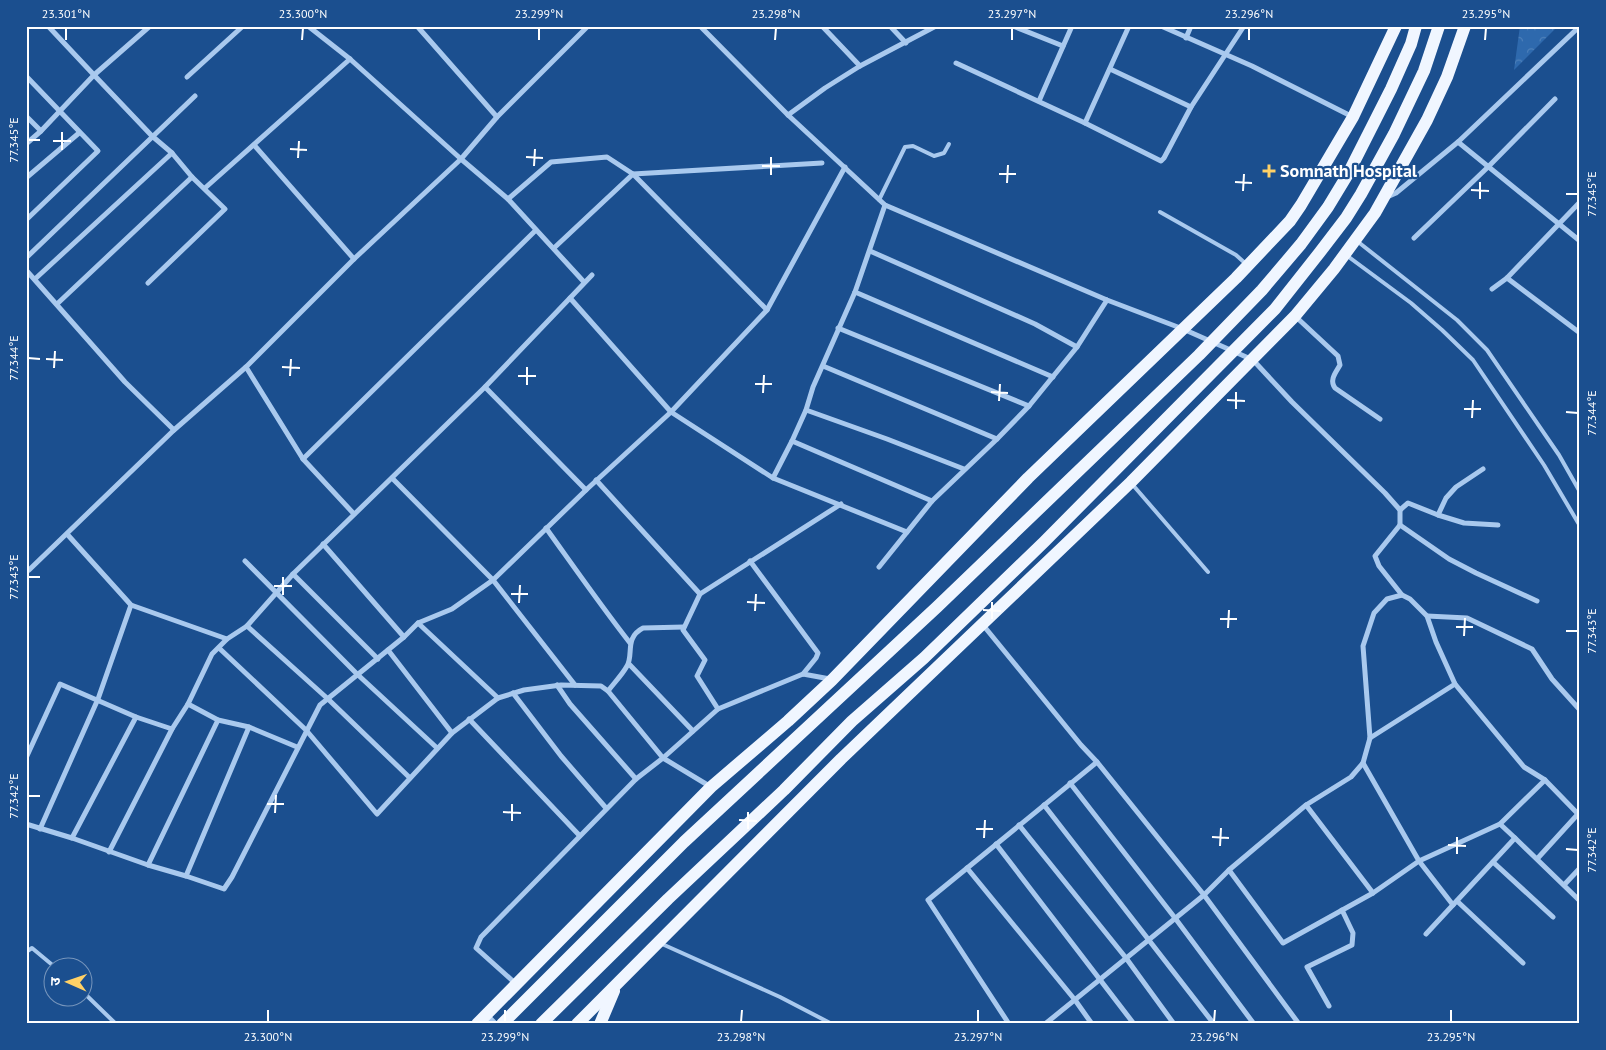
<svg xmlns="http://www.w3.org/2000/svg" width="1606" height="1050" viewBox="0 0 1606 1050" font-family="'PT Sans','Noto Sans Devanagari',sans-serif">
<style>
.forest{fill:url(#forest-crowns)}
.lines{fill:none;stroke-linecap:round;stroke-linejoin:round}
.service{stroke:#a9c9ee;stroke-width:4}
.minor{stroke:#a9c9ee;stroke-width:5}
.tertiary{stroke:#a9c9ee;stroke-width:9}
.primary{stroke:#f0f6ff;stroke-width:12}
.ticks{fill:none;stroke:#fff;stroke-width:2}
.poi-dot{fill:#ffd166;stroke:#1b4f8f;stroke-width:2}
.labels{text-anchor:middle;stroke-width:4.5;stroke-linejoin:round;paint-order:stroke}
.poi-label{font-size:18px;font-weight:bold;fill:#fff;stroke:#1b4f8f;text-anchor:start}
.neatline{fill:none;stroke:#fff;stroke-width:2}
.ticks-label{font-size:12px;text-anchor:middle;fill:#fff}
</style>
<defs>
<pattern id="forest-crowns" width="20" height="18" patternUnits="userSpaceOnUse" patternTransform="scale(1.25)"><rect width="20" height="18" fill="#2e69ad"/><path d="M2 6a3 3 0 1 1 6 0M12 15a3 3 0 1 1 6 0" fill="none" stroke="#4d80b9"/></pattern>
</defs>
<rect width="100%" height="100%" fill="#1b4f8f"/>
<path class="forest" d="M 1520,26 L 1558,26 L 1514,70 Z"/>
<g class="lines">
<g class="service">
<path d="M 879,200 L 905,147 L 913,146 L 934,156 L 944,153 L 949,144"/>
<path d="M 1160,212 L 1236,255 L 1246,264"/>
<path d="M 1357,241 L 1457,320 L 1487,350 L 1559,455 L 1580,492"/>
<path d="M 1346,255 L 1411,303 L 1442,330 L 1473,360 L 1544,465 L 1580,526"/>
<path d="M 1132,484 L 1208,572"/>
<path d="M 662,944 L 780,997 L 832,1024"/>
<path d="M 26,952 L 32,948 L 56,968"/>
<path d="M 82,991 L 116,1024"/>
</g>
<g class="minor">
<path d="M 48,26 L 94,75 L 150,26"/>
<path d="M 308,26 L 350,59 L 461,159 L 508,199 L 584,282"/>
<path d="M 417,26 L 497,117"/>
<path d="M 700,26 L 788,115 L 885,205 L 1107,300 L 1183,329 L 1253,360 L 1292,402 L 1385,493 L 1400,510 L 1400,525 L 1375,556 L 1379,566 L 1402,595"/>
<path d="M 822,26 L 860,66"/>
<path d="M 890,26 L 906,43"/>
<path d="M 1013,26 L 1063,46"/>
<path d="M 1161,26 L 1252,66 L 1353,117"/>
<path d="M 1186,38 L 1191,26"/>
<path d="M 956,63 L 1085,123 L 1161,161 L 1164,158 L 1191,107 L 1244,26"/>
<path d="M 1110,69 L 1191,107"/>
<path d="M 26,76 L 98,151 L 26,220"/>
<path d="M 187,77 L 243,26"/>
<path d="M 1039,101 L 1072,26"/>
<path d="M 788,115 L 825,88 L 860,66 L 936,26"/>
<path d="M 26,116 L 41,131"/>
<path d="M 1085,123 L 1129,26"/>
<path d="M 1458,142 L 1580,241"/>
<path d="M 26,144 L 41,131 L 94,75 L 152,136 L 172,153 L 192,177 L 225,209 L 148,283"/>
<path d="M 254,145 L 354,259"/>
<path d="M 26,178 L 79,133"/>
<path d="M 205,188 L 350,59"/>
<path d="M 1387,197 L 1396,193 L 1458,142 L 1580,26"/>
<path d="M 508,199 L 551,162 L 607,157 L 633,174 L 767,310"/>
<path d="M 1414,238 L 1488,167 L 1555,99"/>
<path d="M 554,248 L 633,174 L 822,163"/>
<path d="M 870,251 L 1035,324 L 1077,347"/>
<path d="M 26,258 L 195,96"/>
<path d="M 26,270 L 125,382 L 174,430"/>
<path d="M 1507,278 L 1580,333"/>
<path d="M 35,279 L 172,153"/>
<path d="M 1492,289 L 1507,278 L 1580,202"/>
<path d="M 855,292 L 1053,377"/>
<path d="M 570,298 L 671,412 L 773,478 L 907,532"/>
<path d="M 57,304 L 192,177"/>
<path d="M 1295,316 L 1338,356 L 1340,365 C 1336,372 1329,380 1335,388 L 1380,419"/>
<path d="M 838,328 L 1029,406"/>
<path d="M 823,366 L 997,439"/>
<path d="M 246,367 L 303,459 L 354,514"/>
<path d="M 485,387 L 586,490"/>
<path d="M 806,410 L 887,439 L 964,469"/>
<path d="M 792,441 L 932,501"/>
<path d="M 303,459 L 536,230"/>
<path d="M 392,478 L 493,580 L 575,685"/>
<path d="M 773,478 L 792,441 L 806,410 L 813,387 L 855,292 L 885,205"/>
<path d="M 596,480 L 700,594"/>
<path d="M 1400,510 L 1408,503 L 1438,515 L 1464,523 L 1498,525"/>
<path d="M 1438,515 L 1446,498 L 1456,487 L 1483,469"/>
<path d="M 1400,525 L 1449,559 L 1476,573 L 1537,601"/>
<path d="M 546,528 C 574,567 601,606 630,643"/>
<path d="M 67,534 L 131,605 L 227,639"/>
<path d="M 323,544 L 404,637"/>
<path d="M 245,561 L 357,674 L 437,748"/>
<path d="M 750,561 L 818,653 L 816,658 L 803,674"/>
<path d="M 26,567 L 29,570 L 174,430 L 246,367 L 354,259 L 461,159 L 497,117 L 588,26"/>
<path d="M 879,567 L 932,501 L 997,439 L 1029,406 L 1077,347 L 1107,300"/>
<path d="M 293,574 L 378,659"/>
<path d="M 1427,616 L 1467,618 L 1532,649 L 1552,679 L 1580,710"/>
<path d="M 418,623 L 498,698"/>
<path d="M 983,625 L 1081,745 L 1097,762 L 1204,895 L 1299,1024"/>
<path d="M 247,626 L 328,699 L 410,778"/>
<path d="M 219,648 L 306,730 L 377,814 L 452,733 L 498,698 L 524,690 L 561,685 L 601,686 L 608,691 C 614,683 622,675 627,666 C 634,654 624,638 643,628 L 684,627"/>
<path d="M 388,650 L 452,733"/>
<path d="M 629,664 L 693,731"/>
<path d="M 557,685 L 570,704 L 636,779"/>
<path d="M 608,691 L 663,758 L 711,787"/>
<path d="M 513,693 L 561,756 L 606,808"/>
<path d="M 188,704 L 218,720 L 249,727 L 297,747"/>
<path d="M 718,709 L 803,674 L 830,679"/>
<path d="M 469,719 L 579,835"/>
<path d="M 1370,738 L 1455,684"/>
<path d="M 26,758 L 60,684 L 136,717 L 172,729"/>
<path d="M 1070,783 L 1175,918 L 1254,1024"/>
<path d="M 1044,805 L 1214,1024"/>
<path d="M 1306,805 L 1373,893"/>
<path d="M 26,824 L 72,838 L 148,865 L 186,876 L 224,889 L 232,877 L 320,705 L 404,637 L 418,623 L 452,609 L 493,580 L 586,490 L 671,412 L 767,310 L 845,167"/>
<path d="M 1019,825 L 1126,958 L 1174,1024"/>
<path d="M 40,829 L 98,699 L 131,605"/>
<path d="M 72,838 L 136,717"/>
<path d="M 1515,838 L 1500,824 L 1545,780"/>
<path d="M 996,844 L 1134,1024"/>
<path d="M 109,852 L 172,729 L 188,704 L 212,654 L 227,639 L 247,626 L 293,574 L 485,387 L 592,275"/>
<path d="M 1537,859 L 1578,814"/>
<path d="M 1493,862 L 1553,917"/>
<path d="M 148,865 L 218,720"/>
<path d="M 967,868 L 1075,1000 L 1092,1024"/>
<path d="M 1229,870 L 1283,943 L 1373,893 L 1419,861 L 1500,824"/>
<path d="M 186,876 L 249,727"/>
<path d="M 1564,885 L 1580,868"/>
<path d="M 1457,901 L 1523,963"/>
<path d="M 1453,905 L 1419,861 L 1363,763 L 1370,738 L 1363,646 L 1374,613 L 1387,599 L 1402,595 L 1410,599 L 1427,616 L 1436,642 L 1455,684 L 1524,767 L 1545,780 L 1580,816"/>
<path d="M 1426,934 L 1515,838 L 1580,901"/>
<path d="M 515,983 L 476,948 L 481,937 L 636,779 L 663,758 L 718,709 L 697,676 L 705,660 L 683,630 L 700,594 L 841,504"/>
<path d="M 1329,1006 L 1307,967 L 1352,945 L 1353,933 L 1342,910"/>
<path d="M 1009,1024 L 928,900 L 1097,762"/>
<path d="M 1045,1024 L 1204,895 L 1229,870 L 1306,805 L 1351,777 L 1363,763"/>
</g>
<path class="tertiary" d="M 485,1016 L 493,1024"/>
<g class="primary">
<path d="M 477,1024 L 711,787 L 788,721 L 832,680 L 1028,478 L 1236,278 L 1290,221 L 1301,205 L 1353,117 L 1396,26"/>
<path d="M 502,1024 L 684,842 L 937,607 L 1199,355 L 1262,290 L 1301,244 L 1328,207 L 1348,174 L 1391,89 L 1411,44 L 1416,26"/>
<path d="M 541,1024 L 668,899 L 784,790 L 852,721 L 924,658 L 1044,542 L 1275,309 L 1320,252 L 1346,218 L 1361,194 L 1394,134 L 1424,71 L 1439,26"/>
<path d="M 577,1024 L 841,759 L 1131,482 L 1295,316 L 1334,269 L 1375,213 L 1427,120 L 1447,77 L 1465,26"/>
<path d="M 600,1024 L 614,991"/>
</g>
</g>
<path class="ticks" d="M 66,40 L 66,28M 302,40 L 303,28M 539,40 L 539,28M 775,40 L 776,28M 1012,40 L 1012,28M 1249,40 L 1249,28M 1485,40 L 1486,28M 28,140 L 40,140M 53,141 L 71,141M 290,149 L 307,150M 62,150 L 62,132M 526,157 L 543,158M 298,158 L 299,141M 534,166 L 535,149M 762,166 L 780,166M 999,174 L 1016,174M 771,175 L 771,157M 1235,182 L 1252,183M 1007,183 L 1008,165M 1471,190 L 1489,191M 1243,191 L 1244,174M 1566,194 L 1578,194M 1480,199 L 1480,182M 28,358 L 40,359M 46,359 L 63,360M 282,367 L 300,368M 54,368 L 55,351M 290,376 L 291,359M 518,376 L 536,376M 755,384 L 772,384M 527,385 L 527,367M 991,392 L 1008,393M 763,393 L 764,375M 1227,400 L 1245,401M 999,401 L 1000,384M 1236,409 L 1236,392M 1464,409 L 1481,409M 1566,412 L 1578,413M 1472,418 L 1473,400M 28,577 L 40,577M 274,586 L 292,586M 511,594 L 528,594M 283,595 L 283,577M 747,602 L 765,603M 519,603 L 520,585M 983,610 L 1001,611M 755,611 L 756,594M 992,619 L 992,602M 1220,619 L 1237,619M 1456,627 L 1473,627M 1228,628 L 1229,610M 1566,631 L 1578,631M 1464,636 L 1465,618M 28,796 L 40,796M 267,804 L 284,804M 503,812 L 521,813M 275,813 L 276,795M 739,820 L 757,821M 512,821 L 512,804M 748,829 L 748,812M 976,829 L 993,829M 1212,837 L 1229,838M 984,838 L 985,820M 1448,845 L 1466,846M 1220,846 L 1221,828M 1566,849 L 1578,850M 1457,854 L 1457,837M 268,1022 L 268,1010M 505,1022 L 505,1010M 741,1022 L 742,1010M 978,1022 L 978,1010M 1214,1022 L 1215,1010M 1451,1022 L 1451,1010"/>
<path class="poi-dot" d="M1266.5 163.5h5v5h5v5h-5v5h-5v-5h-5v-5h5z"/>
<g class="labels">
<g class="poi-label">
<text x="1280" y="177">Somnath Hospital</text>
</g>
</g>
<rect width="1606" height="1050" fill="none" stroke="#1b4f8f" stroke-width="55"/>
<g transform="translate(68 982) rotate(272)"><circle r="24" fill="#1b4f8f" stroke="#7695bc"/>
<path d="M0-4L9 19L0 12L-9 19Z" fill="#ffd166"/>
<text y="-8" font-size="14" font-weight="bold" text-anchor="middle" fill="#ffffff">उ</text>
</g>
<rect x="28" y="28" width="1550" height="994" class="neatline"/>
<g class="ticks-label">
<text x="66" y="18">23.301°N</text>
<text x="303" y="18">23.300°N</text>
<text x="539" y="18">23.299°N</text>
<text x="776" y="18">23.298°N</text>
<text x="1012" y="18">23.297°N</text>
<text x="1249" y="18">23.296°N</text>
<text x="1486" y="18">23.295°N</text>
<text transform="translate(14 140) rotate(-90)" y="4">77.345°E</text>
<text transform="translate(1592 194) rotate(-90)" y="4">77.345°E</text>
<text transform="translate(14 358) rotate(-90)" y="4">77.344°E</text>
<text transform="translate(1592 413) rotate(-90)" y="4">77.344°E</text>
<text transform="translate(14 577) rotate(-90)" y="4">77.343°E</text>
<text transform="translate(1592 631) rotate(-90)" y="4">77.343°E</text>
<text transform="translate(14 796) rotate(-90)" y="4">77.342°E</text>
<text transform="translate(1592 850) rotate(-90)" y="4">77.342°E</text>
<text x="268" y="1041">23.300°N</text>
<text x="505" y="1041">23.299°N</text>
<text x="741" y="1041">23.298°N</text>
<text x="978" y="1041">23.297°N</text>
<text x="1214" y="1041">23.296°N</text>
<text x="1451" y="1041">23.295°N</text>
</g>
</svg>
